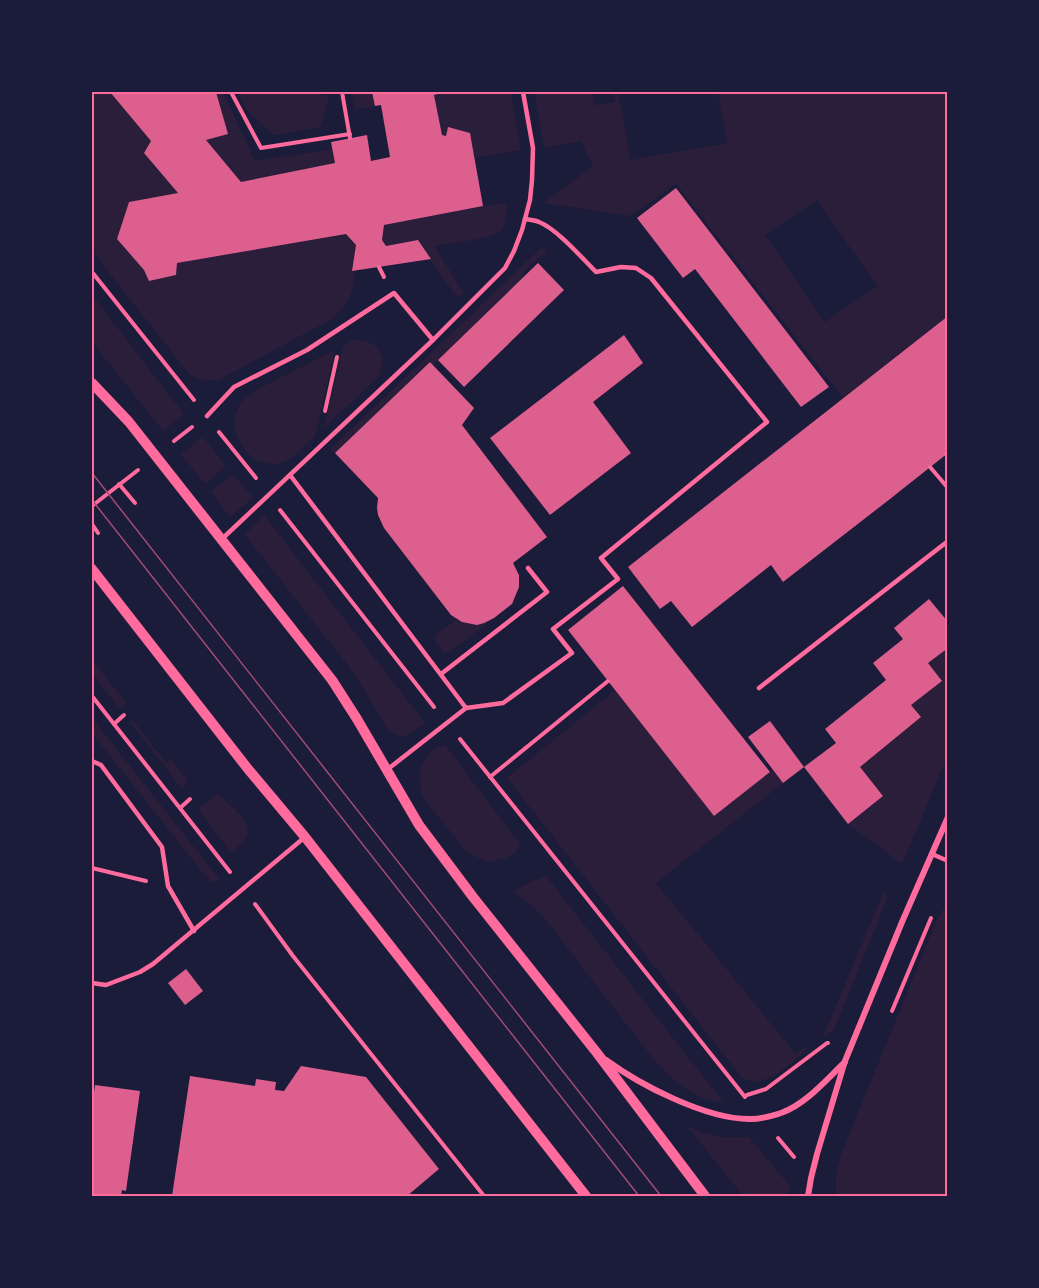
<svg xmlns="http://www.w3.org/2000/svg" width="1039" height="1288" viewBox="0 0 1039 1288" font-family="'Fira Sans Condensed',sans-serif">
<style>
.green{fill:#2a1e3b;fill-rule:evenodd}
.building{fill:#dd5f8e}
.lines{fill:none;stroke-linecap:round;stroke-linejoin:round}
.path{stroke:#ff6b9d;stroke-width:4}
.service{stroke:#ff6b9d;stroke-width:4.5}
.minor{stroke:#ff6b9d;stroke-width:6}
.tertiary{stroke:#ff6b9d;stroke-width:10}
.tram{stroke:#a44b75;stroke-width:1.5}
.neatline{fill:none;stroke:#ff6b9d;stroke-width:2}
</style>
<rect width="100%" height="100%" fill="#1b1b3a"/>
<g class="green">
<path d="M 92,92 L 110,92 L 151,141 L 144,153 L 178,193 L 129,202 L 117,239 L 144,270 L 149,281 L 176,275 L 177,263 L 346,234 L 356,245 L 352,270 L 355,270 C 354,293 349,303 332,319 L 219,380 L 204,381 L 189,374 L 92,251 Z"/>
<path d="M 216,92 L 223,92 L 255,161 L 332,149 L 335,163 L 241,182 L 206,140 L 228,134 Z"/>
<path d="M 237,92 L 312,92 L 329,96 L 321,127 L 273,135 L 247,111 Z"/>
<path d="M 352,92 L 372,92 L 375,106 L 355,110 Z"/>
<path d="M 438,92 L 511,92 L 521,150 L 475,158 L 470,133 L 448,128 L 446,136 L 442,135 L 434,95 L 438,94 Z"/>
<path d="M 534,92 L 592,92 L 594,105 L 615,102 L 613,92 L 618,92 L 631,160 L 727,143 L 718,92 L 947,92 L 947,316 L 843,398 L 676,184 L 631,216 L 543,203 L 593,166 L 581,141 L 544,148 ZM 817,200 L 877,286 L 825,322 L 765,235 Z"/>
<path d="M 507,203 C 507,212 507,224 500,231 C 490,240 449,243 434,246 L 464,293 L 458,298 L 429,259 L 431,258 L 418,241 L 386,246 L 382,240 L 384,225 L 483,206 Z"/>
<path d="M 542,248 L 548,250 L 522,274 L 524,276 L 438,360 L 433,365 L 429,362 L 335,453 L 330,449 L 539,250 Z"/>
<path d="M 92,295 L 184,414 L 163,431 L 92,342 Z"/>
<path d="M 354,339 L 366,341 L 378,347 L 383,360 L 380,375 L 324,428 L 343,346 Z"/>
<path d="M 335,350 L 315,436 L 294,457 L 276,465 L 258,461 L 247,453 L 235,433 L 235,416 L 240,403 L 256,390 Z"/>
<path d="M 203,437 L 226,466 L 205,484 L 181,454 Z"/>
<path d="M 233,474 L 253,498 L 230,517 L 211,492 Z"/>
<path d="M 264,515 L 425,723 L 404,737 L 395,735 L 388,730 L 360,683 L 346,663 L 245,535 Z"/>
<path d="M 494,618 L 450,652 L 444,653 L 435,641 L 436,635 L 457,619 C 470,627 481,625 494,618 Z"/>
<path d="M 947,648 L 947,757 L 902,864 L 848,824 L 883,796 L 860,767 L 921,718 L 911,705 L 942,681 L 928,663 Z"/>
<path d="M 92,659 L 126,703 L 119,708 L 92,673 Z"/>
<path d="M 615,690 L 714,815 L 773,770 L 783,783 L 656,883 L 795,1053 L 810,1045 L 809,1048 C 790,1063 768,1090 742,1078 L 507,778 Z"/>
<path d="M 92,718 L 220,880 L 212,882 L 206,877 L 92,733 Z"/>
<path d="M 133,720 L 166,763 L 171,759 L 188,781 L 182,789 L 130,722 Z"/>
<path d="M 445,745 L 521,845 L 515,853 L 506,858 L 488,862 L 479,858 L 467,852 L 424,799 C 414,778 420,751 445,745 Z"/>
<path d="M 218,793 C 235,812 268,829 231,852 L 199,811 L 201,806 Z"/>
<path d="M 546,876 L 724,1103 C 693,1099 675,1083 655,1061 L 542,915 L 514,891 L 530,882 Z"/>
<path d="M 884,891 L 887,899 L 837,1023 L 833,1031 L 822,1039 Z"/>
<path d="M 947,905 L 947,1196 L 835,1196 L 837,1167 L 844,1147 L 936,922 L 941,912 Z"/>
<path d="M 687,1126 C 709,1136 726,1139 749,1137 L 790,1186 L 788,1196 L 743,1196 Z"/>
</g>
<g class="building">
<path d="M 110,92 L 216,92 L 228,134 L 206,140 L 241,182 L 335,163 L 331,142 L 367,135 L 371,161 L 390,157 L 381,105 L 375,106 L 372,92 L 438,92 L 438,94 L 434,95 L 442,135 L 446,136 L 448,127 L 470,133 L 483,206 L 384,225 L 382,240 L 386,246 L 418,240 L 431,259 L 352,271 L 356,245 L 346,234 L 177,263 L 176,275 L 149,281 L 144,270 L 117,239 L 129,202 L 178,193 L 144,153 L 151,141 Z"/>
<path d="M 676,188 L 829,387 L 801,407 L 695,269 L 683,278 L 637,218 Z"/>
<path d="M 538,263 L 564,290 L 464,387 L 438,360 Z"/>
<path d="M 948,316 L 948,453 L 890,499 L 783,582 L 771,565 L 692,627 L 671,601 L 660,609 L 628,567 Z"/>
<path d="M 624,335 L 643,363 L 593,402 L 631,453 L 550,515 L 490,438 Z"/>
<path d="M 430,362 L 474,408 L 462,425 L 547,537 L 513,563 L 519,575 L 519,587 L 512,604 L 494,618 L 484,623 L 477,625 L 462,622 L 451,615 L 384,528 L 378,515 L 377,508 L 378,498 L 335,453 Z"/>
<path d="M 623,586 L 770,772 L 714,816 L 568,630 Z"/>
<path d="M 929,599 L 948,622 L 948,648 L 928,663 L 942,681 L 911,705 L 921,717 L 860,767 L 883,796 L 848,824 L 804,767 L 836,743 L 825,729 L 886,680 L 873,663 L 903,639 L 894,628 Z"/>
<path d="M 770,721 L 804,767 L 783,783 L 748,737 Z"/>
<path d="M 186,969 L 203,991 L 185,1005 L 168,983 Z"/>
<path d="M 301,1066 L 366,1077 L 439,1169 L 407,1196 L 172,1196 L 190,1076 L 255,1086 L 256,1079 L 276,1082 L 275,1090 L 284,1091 Z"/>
<path d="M 95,1085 L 140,1091 L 126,1191 L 122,1190 L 121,1196 L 92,1196 L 92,1108 Z"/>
</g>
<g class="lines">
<g class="path">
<path d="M 231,92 L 261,148 L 350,134"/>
<path d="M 342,92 L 350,138"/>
<path d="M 379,267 L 384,277"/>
<path d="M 92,272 L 194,400"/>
<path d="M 325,411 L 337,357"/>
<path d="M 219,432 L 256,478"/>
<path d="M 174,441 L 192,427"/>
<path d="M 946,454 L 948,456"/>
<path d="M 930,467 L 948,488"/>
<path d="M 119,484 L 135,503"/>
<path d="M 92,506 L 138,470"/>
<path d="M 280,510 L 434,707"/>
<path d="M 92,524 L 98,533"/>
<path d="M 92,696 L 230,872"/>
<path d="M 114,724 L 124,715"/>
<path d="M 460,739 L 745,1097"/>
<path d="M 490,777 L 608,681"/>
<path d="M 180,808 L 190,799"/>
<path d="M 92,868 L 146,881"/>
<path d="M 255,904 L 293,956 L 484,1196"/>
<path d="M 892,1011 L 931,918"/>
<path d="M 747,1095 L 766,1089 L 827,1043 L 828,1043"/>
<path d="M 778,1138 L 794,1157"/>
</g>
<g class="service">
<path d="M 207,416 L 234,387 L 307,350 L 394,293 L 433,340"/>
<path d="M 290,475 L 466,708"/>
<path d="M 223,538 L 433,340 L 505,268 L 514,251 L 522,230 L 530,200 L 532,180 L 533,148 L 523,92"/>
<path d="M 441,674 L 547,592 L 528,568"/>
<path d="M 759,688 L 948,541"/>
<path d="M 92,761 L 101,765 L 162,847 L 168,886 L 194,931"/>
<path d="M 388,769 L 466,708 L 503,703 L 572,653 L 553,629 L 618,579 L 601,558 L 767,422 L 651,278 L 636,268 L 621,267 L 596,272 C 582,258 557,229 539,222 C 535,220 530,220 525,219"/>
<path d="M 932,854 L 948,861"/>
<path d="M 92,983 L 106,985 L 140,972 L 153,964 L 305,837"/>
</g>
<g class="minor">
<path d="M 606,1060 C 640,1085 706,1119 749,1119 C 759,1120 771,1116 781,1113 C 806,1104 826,1080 845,1062"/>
<path d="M 808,1196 L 811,1178 L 817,1154 L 845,1061 L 902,922 L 948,817"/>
</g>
<g class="tertiary">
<path d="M 92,383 L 129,422 L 332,680 L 357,719 L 419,825 L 473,897 L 597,1053 L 705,1196"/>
<path d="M 92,569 L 248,769 L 305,837 L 586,1196"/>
</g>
<g class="tram">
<path d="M 92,473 L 661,1196"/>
<path d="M 92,500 L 639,1196"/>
</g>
</g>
<rect width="1039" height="1288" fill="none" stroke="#1b1b3a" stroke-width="186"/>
<rect x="93" y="93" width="853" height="1102" class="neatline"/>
</svg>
